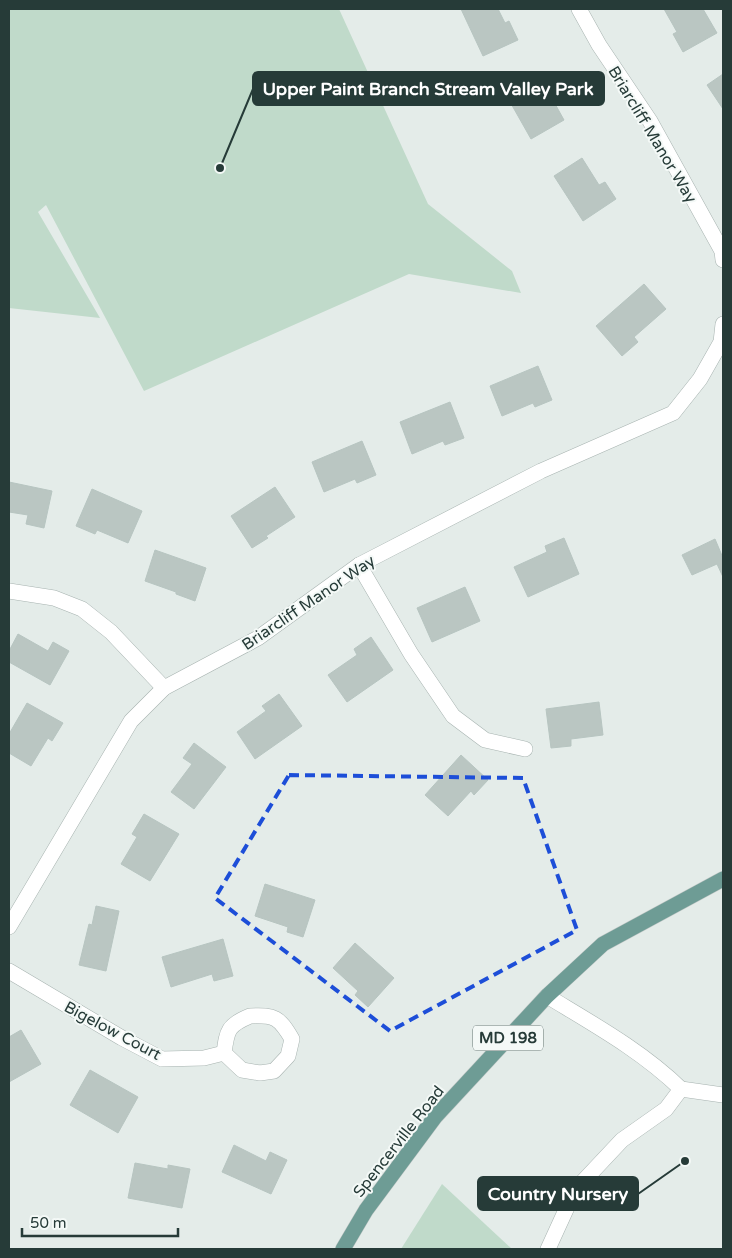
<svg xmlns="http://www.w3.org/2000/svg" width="732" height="1258" viewBox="0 0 732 1258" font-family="'Varela Round',sans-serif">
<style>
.green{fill:#c0daca}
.building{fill:#bac6c2;stroke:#b7c5c1}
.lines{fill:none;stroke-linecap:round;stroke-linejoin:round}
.minor-casing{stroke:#a7b3b0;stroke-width:16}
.major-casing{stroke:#c2c8c7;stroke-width:16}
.minor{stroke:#fff;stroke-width:15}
.major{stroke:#6e9c95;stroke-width:15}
.marked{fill:none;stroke:#1d4ed8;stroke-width:4;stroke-dasharray:10 6;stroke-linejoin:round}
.labels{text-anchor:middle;stroke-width:4;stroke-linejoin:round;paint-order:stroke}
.shield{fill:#f4f9f7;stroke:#647471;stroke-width:1}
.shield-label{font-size:15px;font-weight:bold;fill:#263b38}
.street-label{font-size:16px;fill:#263b38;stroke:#f4f9f7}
.leader{fill:none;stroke:#263b38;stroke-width:2}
.callout-dot{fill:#263b38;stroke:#f4f9f7;stroke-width:2}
.callout{fill:#263b38;stroke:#263b38;stroke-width:2}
.callout-label{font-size:18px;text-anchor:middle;font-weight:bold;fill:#fff}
</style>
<rect width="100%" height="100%" fill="#e4ece9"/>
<g class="green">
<path d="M 9,9 L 339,9 L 428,204 L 512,271 L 521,293 L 409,274 L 144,391 L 46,205 L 38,212 L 100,318 L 9,308 Z"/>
<path d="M 442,1184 L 512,1249 L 401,1249 Z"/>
</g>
<g class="building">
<path d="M 461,9 L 498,9 L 505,23 L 509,21 L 518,40 L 483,56 Z"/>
<path d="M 664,9 L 703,9 L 717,33 L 683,52 L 673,34 L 677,32 Z"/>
<path d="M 723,74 L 723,109 L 707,85 Z"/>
<path d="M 535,75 L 551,104 L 554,102 L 564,120 L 531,139 L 505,93 Z"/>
<path d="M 582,158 L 599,185 L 605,182 L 616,199 L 583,221 L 554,176 Z"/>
<path d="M 644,284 L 666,309 L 634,337 L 638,342 L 622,356 L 596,326 Z"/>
<path d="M 538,366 L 552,400 L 535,407 L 533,403 L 502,416 L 490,386 Z"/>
<path d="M 450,402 L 464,438 L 445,445 L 443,441 L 412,454 L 400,422 Z"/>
<path d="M 362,441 L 376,475 L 357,483 L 355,479 L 324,492 L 312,462 Z"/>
<path d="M 9,482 L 52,491 L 44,528 L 26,524 L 28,515 L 9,512 Z"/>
<path d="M 275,487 L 295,517 L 266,536 L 268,538 L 252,548 L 231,516 Z"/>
<path d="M 92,489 L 142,511 L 128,543 L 97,530 L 95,534 L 76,526 Z"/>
<path d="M 564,538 L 579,574 L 528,597 L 514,567 L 547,552 L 545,546 Z"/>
<path d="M 715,539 L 723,558 L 723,577 L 717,564 L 692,575 L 682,555 Z"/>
<path d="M 155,550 L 206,568 L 195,601 L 176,594 L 176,592 L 145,581 Z"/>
<path d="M 465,587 L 480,621 L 432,642 L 417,608 Z"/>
<path d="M 18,634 L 48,651 L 53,642 L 69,651 L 50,685 L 9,662 L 9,651 Z"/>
<path d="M 371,637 L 393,670 L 347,702 L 328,675 L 357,655 L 354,649 Z"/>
<path d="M 279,694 L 302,726 L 255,759 L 237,732 L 266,711 L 262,706 Z"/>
<path d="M 599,702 L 603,735 L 571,739 L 571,746 L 551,748 L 546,709 Z"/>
<path d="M 27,703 L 63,723 L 52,741 L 48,738 L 31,766 L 9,753 L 9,734 Z"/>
<path d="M 194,743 L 226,767 L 194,809 L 171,792 L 192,764 L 183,758 Z"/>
<path d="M 461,755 L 488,780 L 474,795 L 471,791 L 448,816 L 425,795 Z"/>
<path d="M 144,814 L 179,834 L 150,881 L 121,864 L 137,837 L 132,834 Z"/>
<path d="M 265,884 L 315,900 L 303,937 L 287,932 L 288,927 L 255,916 Z"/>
<path d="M 96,906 L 119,911 L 106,971 L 79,965 L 89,924 L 92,925 Z"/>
<path d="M 223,939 L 233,976 L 214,981 L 212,974 L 171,987 L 162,957 Z"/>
<path d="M 355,943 L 394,978 L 368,1007 L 355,995 L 358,991 L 333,968 Z"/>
<path d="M 21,1030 L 41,1064 L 9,1082 L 9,1037 Z"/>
<path d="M 90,1070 L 138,1097 L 118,1133 L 70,1105 Z"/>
<path d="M 234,1145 L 266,1161 L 270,1152 L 287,1160 L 271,1194 L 222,1172 Z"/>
<path d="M 135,1163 L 168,1169 L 168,1165 L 190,1169 L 182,1208 L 128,1198 Z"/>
</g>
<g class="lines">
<g class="minor-casing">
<g id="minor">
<path d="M 579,9 L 599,45 L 650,121 L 722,251 L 723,260"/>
<path d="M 359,565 L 411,654 L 453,716 L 485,740 L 525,749"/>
<path d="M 9,591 L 54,598 L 82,609 L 111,632 L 164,688"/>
<path d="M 9,927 L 131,721 L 164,688 L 258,638 L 359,565 L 541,471 L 673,413 L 700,379 L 721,342 L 723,324"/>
<path d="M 9,971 L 122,1038 L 162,1059 L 204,1058 L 224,1053"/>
<path d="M 547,996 C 593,1024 642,1051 681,1089 L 666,1109 L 622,1140 L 575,1190 L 548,1249"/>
<path d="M 250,1016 C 275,1015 279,1017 292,1039 L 288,1056 L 274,1071 L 260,1073 L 242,1070 L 224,1053 C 227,1030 228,1025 250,1016 Z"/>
<path d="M 681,1089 L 723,1095"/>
</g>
</g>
<g class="major-casing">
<path id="major" d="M 343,1249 L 366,1210 L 435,1117 L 547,996 L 603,944 L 723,879"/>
</g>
<use href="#minor" class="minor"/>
<use href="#major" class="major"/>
</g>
<path class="marked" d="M 289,775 L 523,778 L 577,930 L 390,1031 L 215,898 Z"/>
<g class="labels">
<rect class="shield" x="473" y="1025.5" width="70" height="25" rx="4"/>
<g class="shield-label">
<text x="508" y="1043">MD 198</text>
</g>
<g class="street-label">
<text transform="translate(653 134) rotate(59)" y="6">Briarcliff Manor Way</text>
<text transform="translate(308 602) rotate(-34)" y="6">Briarcliff Manor Way</text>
<text transform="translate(113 1030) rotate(28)" y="6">Bigelow Court</text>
<text transform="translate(398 1141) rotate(-52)" y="6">Spencerville Road</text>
</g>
</g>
<path class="leader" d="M220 168L253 89M685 1161L638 1194"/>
<g class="callout-dot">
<circle cx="220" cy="168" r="5"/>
<circle cx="685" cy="1161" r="5"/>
</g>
<g class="callout">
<rect x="253" y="72" width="351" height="33" rx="5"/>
<rect x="478" y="1177" width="160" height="33" rx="5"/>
</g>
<g class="callout-label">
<text x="428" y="95">Upper Paint Branch Stream Valley Park</text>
<text x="558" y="1200">Country Nursery</text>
</g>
<rect width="732" height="1258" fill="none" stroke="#263b38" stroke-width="20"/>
<path d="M22 1228v8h156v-8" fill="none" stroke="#263b38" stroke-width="2.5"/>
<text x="30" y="1228" font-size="15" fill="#263b38" stroke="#f4f9f7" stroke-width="4" paint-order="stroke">50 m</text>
</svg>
